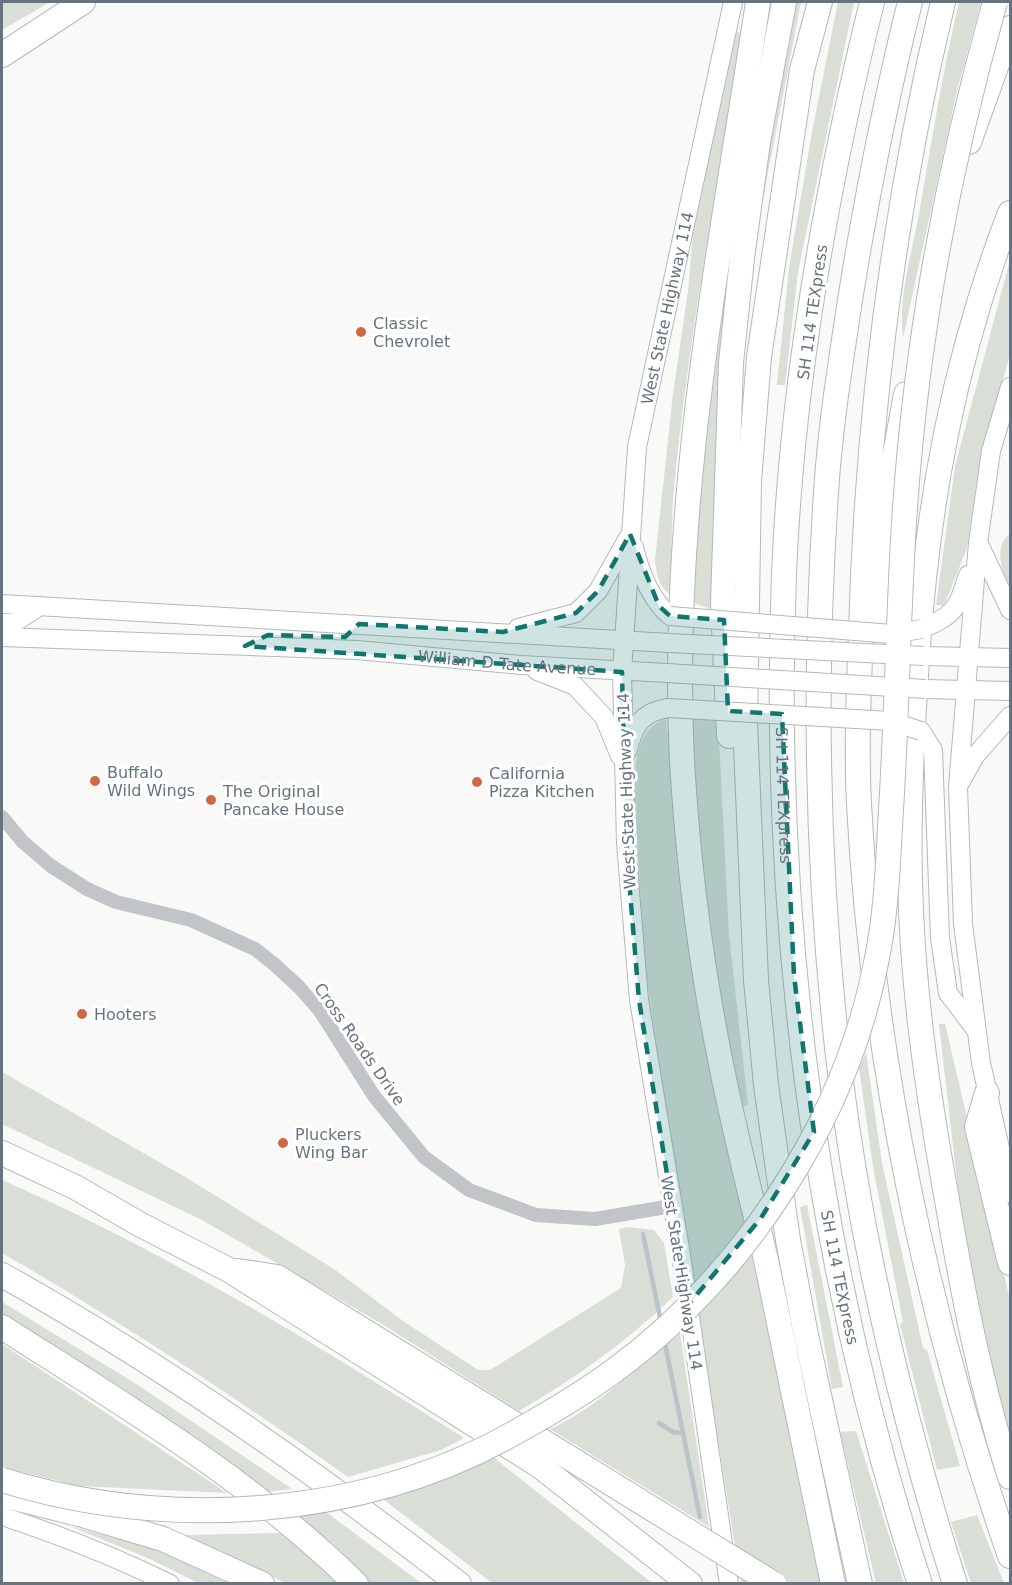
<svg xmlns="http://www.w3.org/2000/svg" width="1012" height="1585" viewBox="0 0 1012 1585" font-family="'DejaVu Sans',sans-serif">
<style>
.green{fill:#d9ded7}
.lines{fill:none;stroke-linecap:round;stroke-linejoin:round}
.stream{stroke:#bac3c8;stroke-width:4.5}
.secondary-casing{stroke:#b4b8bd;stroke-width:20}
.highway-casing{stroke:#b5b8bb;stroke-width:26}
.street{stroke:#c1c5c8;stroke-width:14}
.secondary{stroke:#fff;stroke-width:18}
.highway{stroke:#fff;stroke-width:24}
.secondary-bridge-casing{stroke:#b4b8bd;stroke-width:20;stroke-linecap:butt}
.highway-bridge-casing{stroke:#b5b8bb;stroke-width:26;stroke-linecap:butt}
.secondary-bridge{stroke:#fff;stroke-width:18}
.highway-bridge{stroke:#fff;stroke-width:24}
.marked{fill:#0f766e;fill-opacity:0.2;stroke:#0f766e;stroke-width:4.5;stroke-dasharray:12 8;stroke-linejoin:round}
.poi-dot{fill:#d06941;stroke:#fff;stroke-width:2}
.labels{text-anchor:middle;stroke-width:6;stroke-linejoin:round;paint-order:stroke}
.street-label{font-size:16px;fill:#67747f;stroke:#fff}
.poi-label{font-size:16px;fill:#67747f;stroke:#fff;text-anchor:start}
</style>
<rect width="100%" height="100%" fill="#f9f9f8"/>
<g class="green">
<path d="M 2,2 L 50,2 L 2,30 Z"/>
<path d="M 793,2 L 801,2 L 752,255 L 770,117 Z"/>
<path d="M 838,2 L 854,2 L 798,272 L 785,385 L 777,385 L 789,268 L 812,132 Z"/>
<path d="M 959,2 L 981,2 L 957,91 L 903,338 C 898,300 911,256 918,219 C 931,147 942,73 959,2 Z"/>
<path d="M 736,32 L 742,33 C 717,188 687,343 673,500 C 671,531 672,564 671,595 C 658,587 657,575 655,560 L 673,394 L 688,291 L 694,220 Z"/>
<path d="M 730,255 L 716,608 L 710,609 L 692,602 L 705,411 Z"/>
<path d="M 1010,260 L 1010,354 L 979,467 L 967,548 L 944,606 L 936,605 L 955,466 Z"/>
<path d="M 1010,534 L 1010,591 C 1003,575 992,546 1010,534 Z"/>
<path d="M 666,719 L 690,947 L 730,1155 L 823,1583 L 741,1583 L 675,1173 L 645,967 L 634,792 C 635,766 636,727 666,719 Z"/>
<path d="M 690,719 L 718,719 L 729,935 L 748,1105 L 742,1107 C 714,979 699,850 690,719 Z"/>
<path d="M 939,1024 L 945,1024 L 1010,1300 L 1010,1442 L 993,1382 L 965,1251 Z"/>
<path d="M 866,1052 L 882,1163 L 923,1348 L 927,1350 L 960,1466 L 937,1470 L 900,1324 L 903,1322 L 873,1167 L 859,1068 Z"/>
<path d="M 2,1072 L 187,1178 L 334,1269 L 403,1321 L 478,1370 L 490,1370 L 621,1288 L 625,1265 L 619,1229 L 628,1227 L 654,1230 L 664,1243 L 673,1297 C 626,1342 576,1378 519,1411 L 382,1324 L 202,1220 L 2,1124 Z"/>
<path d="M 2,1180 C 164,1251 315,1343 464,1438 L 441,1450 L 348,1477 C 235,1397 121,1322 2,1253 Z"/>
<path d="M 807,1205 L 843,1387 L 832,1389 L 800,1207 Z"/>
<path d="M 2,1302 L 138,1385 L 292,1489 L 264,1492 L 2,1317 Z"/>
<path d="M 680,1333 L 709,1527 L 550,1429 C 599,1407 638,1365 680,1333 Z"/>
<path d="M 2,1344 L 227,1493 L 79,1486 L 2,1467 Z"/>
<path d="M 856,1431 L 904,1583 L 876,1583 L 840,1432 Z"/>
<path d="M 493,1457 L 652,1583 L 492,1583 L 383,1499 L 456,1474 Z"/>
<path d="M 326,1512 L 421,1583 L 369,1583 L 296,1517 Z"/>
<path d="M 977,1515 L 1004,1583 L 971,1583 L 951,1522 Z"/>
<path d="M 69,1526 L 156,1549 L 227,1583 L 198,1583 L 150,1559 Z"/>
<path d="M 285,1533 L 339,1583 L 285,1583 L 185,1535 Z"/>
</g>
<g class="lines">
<g class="stream">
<path d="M 643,1234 L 661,1322"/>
<path d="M 664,1339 L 700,1517"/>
<path d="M 659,1423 L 673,1432 L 683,1433"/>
</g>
<g class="secondary-casing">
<g id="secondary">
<path d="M 1010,387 L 991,451 L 978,543 L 958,787 L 963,924 L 981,1063 L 1010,1193"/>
<path d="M 979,544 L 1010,610"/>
<path d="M 634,547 C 640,572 650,599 670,616"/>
<path d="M 2,604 L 669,643"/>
<path d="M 2,623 L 14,623 L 40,606"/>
<path d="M 518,628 L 576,613 L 598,591 L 628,538"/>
<path d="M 922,629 C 956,614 957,609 968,575"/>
<path id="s1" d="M 2,637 L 357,650 L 521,665 L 667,673"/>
<path d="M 924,656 L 1010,658"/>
<path d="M 537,671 L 575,686 L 604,717 L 620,756"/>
<path d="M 925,689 L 1010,691"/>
<path d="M 921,731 L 933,750 L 940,938 L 948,993 L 976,1030"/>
<path d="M 628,750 C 633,726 642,712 668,708"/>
<path d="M 960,783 L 975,756 L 1010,716"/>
<path d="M 2,1516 C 59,1535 116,1557 170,1584"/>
<path id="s2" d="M 729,1584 L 681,1255 L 639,1000 L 626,843 L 622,672 L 637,447 L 733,2"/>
</g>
</g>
<g class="highway-casing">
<g id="highway">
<path d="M 758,2 C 720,253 669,505 682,761 C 688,862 701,965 721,1064 C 734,1130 751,1195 766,1260 C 789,1368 810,1476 833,1584"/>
<path d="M 820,2 L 802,70 L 759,357 L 749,481 L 745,723 L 756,980 L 766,1085 L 788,1240 L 806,1335 L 860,1584"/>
<path id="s3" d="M 872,2 C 826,188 792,381 784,574 C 771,915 814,1259 920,1584"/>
<path d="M 910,2 C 886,98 867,195 851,294 C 841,360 830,427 826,493 C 813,686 817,881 840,1073 C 860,1240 904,1423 955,1584"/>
<path d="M 943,2 C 894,207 867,418 861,630 C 859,687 856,746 859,804 C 872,1055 927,1319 1010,1556"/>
<path d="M 2,55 L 83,2"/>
<path d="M 969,142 L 1010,28"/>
<path d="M 1010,213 C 954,358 927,505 917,660 C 912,733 908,806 910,880 C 912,987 928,1095 947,1200 C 963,1294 981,1387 1010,1477"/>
<path d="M 876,618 L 888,492 L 906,394"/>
<path d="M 729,736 L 723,604 L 731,363 L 742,258 L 758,142 L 784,2"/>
<path d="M 987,1093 L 977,1127 L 1010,1263"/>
<path d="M 2,1153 L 75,1187 L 141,1225 L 229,1270 L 540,1466 L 690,1584"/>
<path d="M 238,1271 L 277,1277 L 688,1531"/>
<path d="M 2,1275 C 162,1364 314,1471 459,1584"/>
<path d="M 2,1327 C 124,1405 252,1481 356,1584"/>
<path d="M 2,1495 L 79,1514 L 163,1539 L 262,1584"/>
</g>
</g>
<path class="street" d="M 2,817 L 23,842 L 51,866 L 87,889 L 116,902 L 191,920 L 255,949 L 274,964 L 299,987 L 320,1011 L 374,1096 L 424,1157 L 469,1190 L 536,1215 L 595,1219 L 672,1206"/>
<use href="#secondary" class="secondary"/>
<use href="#highway" class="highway"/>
<g class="secondary-bridge-casing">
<g id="secondary-bridge">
<path d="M 670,616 L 892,634 L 922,629"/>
<path d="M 669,643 L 924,656"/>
<path d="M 667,673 L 925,689"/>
<path d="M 668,708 L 890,721 L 921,731"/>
</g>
</g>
<g class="highway-bridge-casing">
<g id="highway-bridge">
<path d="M 2,1480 C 168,1531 363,1519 516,1432 C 550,1413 584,1393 615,1370 C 746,1273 847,1118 877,958 C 887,909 888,859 891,810 C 897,714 898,619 904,523 C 915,347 947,172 995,2"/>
<path d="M 688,1531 L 774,1584"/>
</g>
</g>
<use href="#secondary-bridge" class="secondary-bridge"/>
<use href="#highway-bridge" class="highway-bridge"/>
</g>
<path class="marked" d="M 630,534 L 659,606 L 670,616 L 724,620 L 728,711 L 782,714 L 794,976 L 814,1132 L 761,1218 L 688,1305 L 639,1000 L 626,843 L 622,672 L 245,646 L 268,635 L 345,637 L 359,624 L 503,632 L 576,613 L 598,591 Z"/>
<g class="poi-dot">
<circle cx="361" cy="332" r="6"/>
<circle cx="95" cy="781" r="6"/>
<circle cx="477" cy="782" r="6"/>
<circle cx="211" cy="800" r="6"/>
<circle cx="82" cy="1014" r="6"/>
<circle cx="283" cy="1143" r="6"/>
</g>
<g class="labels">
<g class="street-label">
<text dy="6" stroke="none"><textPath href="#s2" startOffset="1287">West State Highway 114</textPath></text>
<text transform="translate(812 312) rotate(-82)" y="6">SH 114 TEXpress</text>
<text dy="6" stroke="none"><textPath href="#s1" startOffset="506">William D Tate Avenue</textPath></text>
<text transform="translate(626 791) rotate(-92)" y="6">West State Highway 114</text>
<text dy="6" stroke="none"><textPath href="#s3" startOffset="801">SH 114 TEXpress</textPath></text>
<text transform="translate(360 1044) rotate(55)" y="6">Cross Roads Drive</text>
<text transform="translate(682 1273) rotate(81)" y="6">West State Highway 114</text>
<text dy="6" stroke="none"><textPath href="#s3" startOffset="1287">SH 114 TEXpress</textPath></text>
</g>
<g class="poi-label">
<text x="373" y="329">Classic<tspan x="373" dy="18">Chevrolet</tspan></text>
<text x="107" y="778">Buffalo<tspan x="107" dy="18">Wild Wings</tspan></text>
<text x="489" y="779">California<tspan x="489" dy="18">Pizza Kitchen</tspan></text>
<text x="223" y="797">The Original<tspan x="223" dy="18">Pancake House</tspan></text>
<text x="94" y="1020">Hooters</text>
<text x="295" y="1140">Pluckers<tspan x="295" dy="18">Wing Bar</tspan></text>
</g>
</g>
<rect width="1012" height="1585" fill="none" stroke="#67747f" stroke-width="6"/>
</svg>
